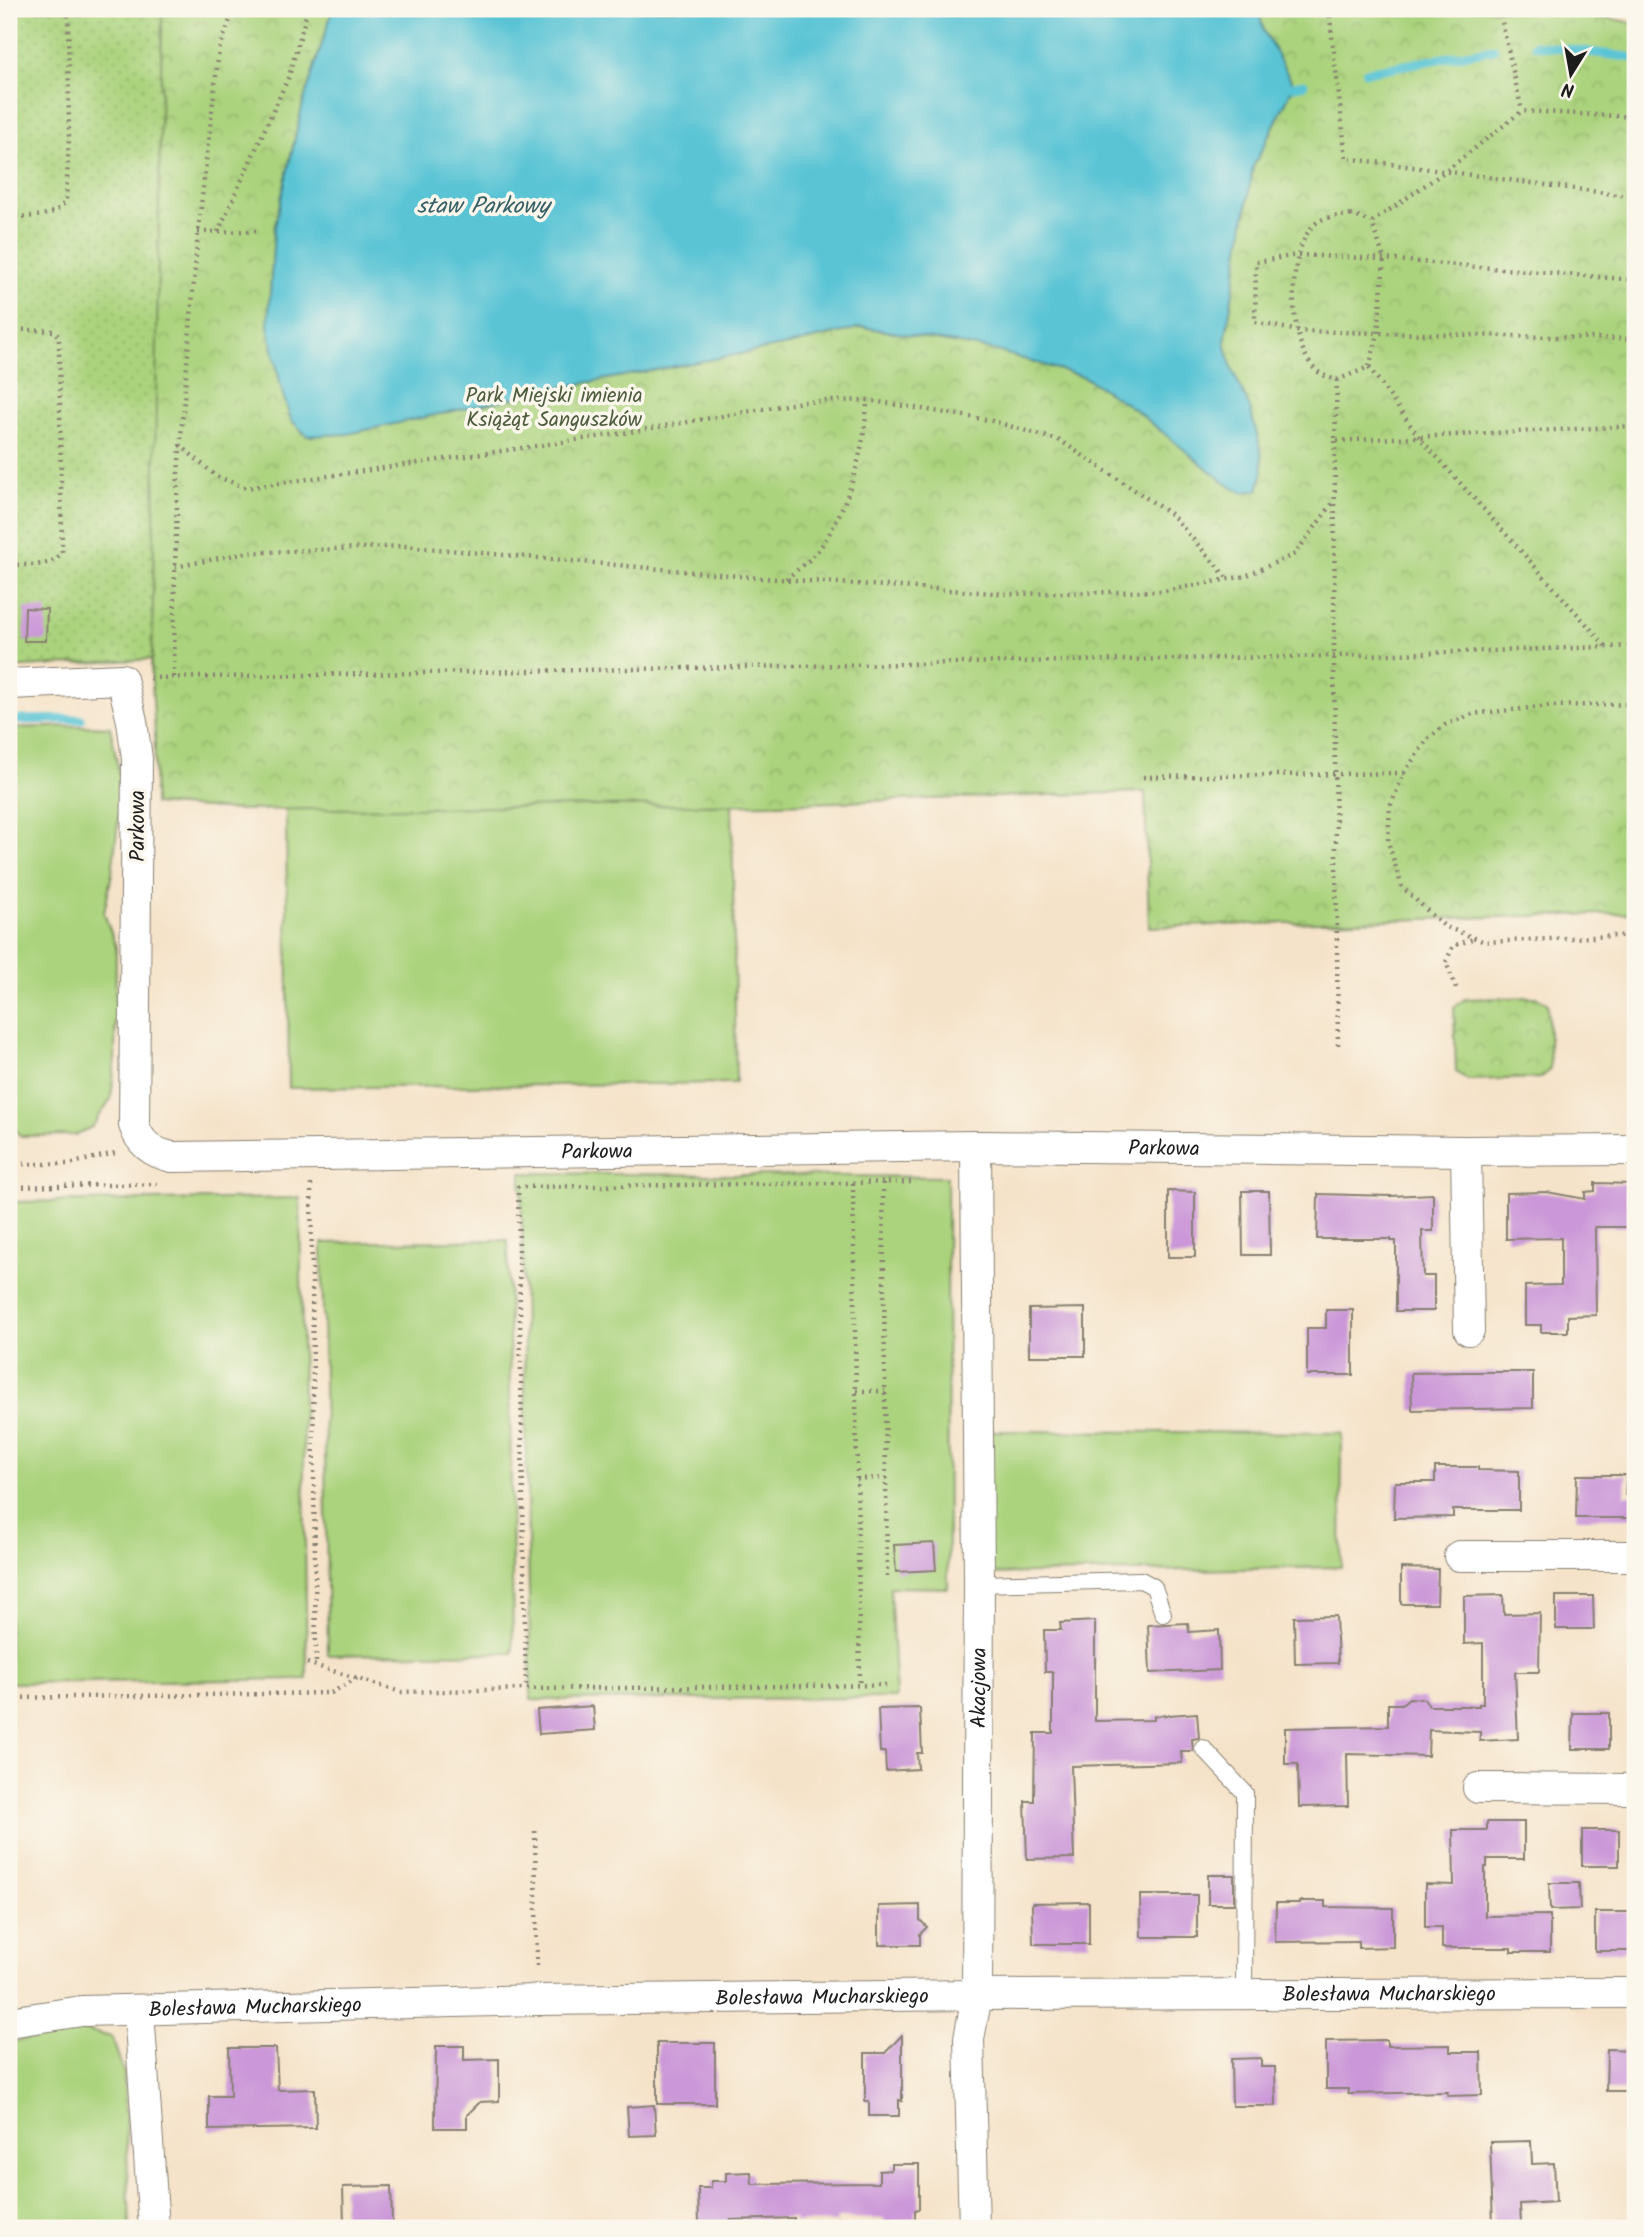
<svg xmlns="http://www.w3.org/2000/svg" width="1644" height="2237" viewBox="0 0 1644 2237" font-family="Kalam,sans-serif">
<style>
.grass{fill:#abd37d;stroke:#64784c;stroke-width:2}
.park{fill:url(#park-crowns);stroke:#64784c;stroke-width:2}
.garden{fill:url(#garden-dots);stroke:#64784c;stroke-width:2}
.water{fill:#5ac4d5;stroke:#3b7078;stroke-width:2}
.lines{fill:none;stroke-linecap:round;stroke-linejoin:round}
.stream{stroke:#5ac4d5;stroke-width:9}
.building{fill:#cb97d8}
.service-casing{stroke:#888072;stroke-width:18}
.minor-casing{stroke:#888072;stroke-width:32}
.path{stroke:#888072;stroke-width:4.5;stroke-dasharray:2 5;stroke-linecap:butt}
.service{stroke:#fff;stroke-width:16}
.minor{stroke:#fff;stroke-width:30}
.labels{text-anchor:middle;stroke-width:7;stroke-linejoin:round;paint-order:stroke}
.park-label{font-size:21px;fill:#4e5c3e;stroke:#fbf7ec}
.street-label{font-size:21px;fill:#1c1c1c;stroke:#fbf7ec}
.water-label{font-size:23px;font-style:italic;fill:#355f66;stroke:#fbf7ec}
</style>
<defs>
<pattern id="park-crowns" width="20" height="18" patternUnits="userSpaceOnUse" patternTransform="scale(1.75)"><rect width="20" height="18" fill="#abd37d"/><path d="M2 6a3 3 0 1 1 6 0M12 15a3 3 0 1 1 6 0" fill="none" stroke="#93b56b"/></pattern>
<pattern id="garden-dots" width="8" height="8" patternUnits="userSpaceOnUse" patternTransform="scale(1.75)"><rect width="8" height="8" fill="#abd37d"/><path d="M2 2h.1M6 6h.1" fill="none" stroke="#93b56b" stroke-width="1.8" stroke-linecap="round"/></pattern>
</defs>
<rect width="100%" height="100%" fill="#fbf7ec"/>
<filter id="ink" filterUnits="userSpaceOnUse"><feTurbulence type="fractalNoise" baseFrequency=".0143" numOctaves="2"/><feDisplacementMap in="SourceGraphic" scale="14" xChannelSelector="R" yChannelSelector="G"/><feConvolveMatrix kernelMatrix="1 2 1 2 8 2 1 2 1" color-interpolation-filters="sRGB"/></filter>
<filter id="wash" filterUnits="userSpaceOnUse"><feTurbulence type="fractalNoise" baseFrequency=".00686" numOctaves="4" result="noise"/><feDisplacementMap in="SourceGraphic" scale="28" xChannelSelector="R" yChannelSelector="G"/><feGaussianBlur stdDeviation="1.57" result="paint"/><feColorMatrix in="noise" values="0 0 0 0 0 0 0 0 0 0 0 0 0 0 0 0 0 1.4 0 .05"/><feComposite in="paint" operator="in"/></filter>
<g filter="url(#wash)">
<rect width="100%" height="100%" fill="#f5e3c9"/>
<g class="grass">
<path d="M 83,726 L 110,727 L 122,787 L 112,873 L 104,913 L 116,947 L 115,1061 L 111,1099 L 92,1127 L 75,1135 L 21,1136 L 9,1124 L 9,728 Z"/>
<path d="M 732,804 L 736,1083 L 289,1088 L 286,809 Z"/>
<path d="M 521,1173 L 947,1177 L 948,1588 L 890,1587 L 896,1698 L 531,1700 Z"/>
<path d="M 300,1198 L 307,1679 L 9,1683 L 9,1202 Z"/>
<path d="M 508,1240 L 513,1653 L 328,1655 L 322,1243 Z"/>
<path d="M 976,1431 L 1342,1433 L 1341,1567 L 980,1574 Z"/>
<path d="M 84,2030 L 112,2037 L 124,2074 L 130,2228 L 9,2228 L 9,2042 Z"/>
</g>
<g class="park">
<path d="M 162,9 L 1554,9 L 1635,23 L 1635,913 L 1149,927 L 1145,792 L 776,804 L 233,810 L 154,804 L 155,734 L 151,668 Z"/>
<path d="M 1537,997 L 1548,1004 L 1550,1069 L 1541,1078 L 1468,1080 L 1456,1072 L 1454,1007 L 1465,999 Z"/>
</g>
<path class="garden" d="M 9,9 L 162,9 L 152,659 L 9,668 Z"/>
<path class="water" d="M 333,9 L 1258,9 L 1264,31 L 1294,86 L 1253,167 L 1225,342 L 1232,369 L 1250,408 L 1261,451 L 1263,471 L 1258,490 L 1243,493 L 1224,482 L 1134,409 L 1084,377 L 993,350 L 863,327 L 788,345 L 559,388 L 348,434 L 307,436 L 291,420 L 282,392 L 268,326 L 274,230 L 303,103 Z"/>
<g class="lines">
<g class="stream">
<path d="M 1535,45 L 1635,58"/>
<path d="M 1366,72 L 1494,49"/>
<path d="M 1294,86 L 1304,84"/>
<path d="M 9,720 L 81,719"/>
</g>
</g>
<g id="blocks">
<g class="building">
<path d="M 25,608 L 47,609 L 46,641 L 24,641 Z"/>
<path d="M 1595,1183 L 1634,1184 L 1634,1227 L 1595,1227 L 1596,1315 L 1568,1316 L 1568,1332 L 1541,1332 L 1541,1325 L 1525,1325 L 1525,1286 L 1561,1285 L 1561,1238 L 1506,1239 L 1506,1193 L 1547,1192 L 1585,1199 L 1585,1192 L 1595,1191 Z"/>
<path d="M 1168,1191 L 1195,1192 L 1195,1257 L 1168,1257 Z"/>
<path d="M 1242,1191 L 1269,1191 L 1270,1255 L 1243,1255 Z"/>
<path d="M 1318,1194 L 1391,1196 L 1433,1194 L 1433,1231 L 1422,1231 L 1423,1276 L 1434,1276 L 1434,1311 L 1396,1311 L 1396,1241 L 1391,1241 L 1391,1239 L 1317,1239 Z"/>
<path d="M 1085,1308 L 1085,1356 L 1029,1356 L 1029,1309 Z"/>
<path d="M 1326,1310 L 1353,1310 L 1353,1375 L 1307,1375 L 1307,1328 L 1326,1328 Z"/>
<path d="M 1465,1372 L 1533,1372 L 1533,1408 L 1412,1410 L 1411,1373 Z"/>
<path d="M 1435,1467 L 1478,1467 L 1478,1470 L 1519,1471 L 1519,1510 L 1453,1510 L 1453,1517 L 1394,1518 L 1395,1482 L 1435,1482 Z"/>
<path d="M 1577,1475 L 1626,1475 L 1625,1495 L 1635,1495 L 1635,1518 L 1576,1518 Z"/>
<path d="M 934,1543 L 936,1570 L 896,1572 L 894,1545 Z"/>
<path d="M 1401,1568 L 1438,1569 L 1437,1604 L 1401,1604 Z"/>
<path d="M 1503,1595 L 1504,1614 L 1540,1613 L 1539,1672 L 1515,1672 L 1518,1739 L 1480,1741 L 1480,1732 L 1429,1730 L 1428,1756 L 1347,1754 L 1348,1806 L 1299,1807 L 1298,1764 L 1285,1764 L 1285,1728 L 1388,1726 L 1388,1704 L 1402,1704 L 1409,1698 L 1424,1699 L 1429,1706 L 1479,1706 L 1479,1704 L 1483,1704 L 1483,1643 L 1464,1644 L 1464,1596 Z"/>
<path d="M 1556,1596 L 1593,1596 L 1594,1629 L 1556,1629 Z"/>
<path d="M 1336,1616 L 1338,1663 L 1295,1664 L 1294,1617 Z"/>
<path d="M 1095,1621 L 1095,1721 L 1154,1720 L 1154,1716 L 1197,1713 L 1199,1738 L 1192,1739 L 1193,1751 L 1181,1751 L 1182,1763 L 1071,1766 L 1074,1858 L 1027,1859 L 1025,1801 L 1034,1801 L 1035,1733 L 1053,1733 L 1053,1672 L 1045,1672 L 1044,1630 L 1061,1630 L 1060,1623 Z"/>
<path d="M 1188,1623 L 1189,1632 L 1219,1630 L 1220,1670 L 1150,1673 L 1148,1625 Z"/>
<path d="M 593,1706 L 595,1730 L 539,1734 L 537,1710 Z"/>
<path d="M 920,1708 L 922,1753 L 917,1753 L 918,1769 L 886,1771 L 885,1752 L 880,1752 L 878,1709 Z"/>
<path d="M 1573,1713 L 1609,1713 L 1609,1749 L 1572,1749 Z"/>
<path d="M 1487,1822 L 1524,1822 L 1524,1859 L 1487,1859 L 1487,1867 L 1485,1867 L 1485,1916 L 1550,1915 L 1550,1952 L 1511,1952 L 1511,1948 L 1442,1948 L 1442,1927 L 1425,1927 L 1425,1884 L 1454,1885 L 1453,1830 L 1487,1830 Z"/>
<rect x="1582" y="1830" width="37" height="36"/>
<rect x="1208" y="1875" width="26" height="29"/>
<path d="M 1549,1883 L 1579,1883 L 1580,1909 L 1550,1910 Z"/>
<path d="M 1140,1895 L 1197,1895 L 1197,1937 L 1141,1937 Z"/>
<path d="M 1300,1901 L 1325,1901 L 1325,1907 L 1393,1908 L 1393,1947 L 1359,1948 L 1359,1941 L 1275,1942 L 1276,1903 L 1300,1903 Z"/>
<path d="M 1089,1902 L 1089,1944 L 1033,1944 L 1032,1903 Z"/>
<path d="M 920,1905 L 920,1920 L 927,1927 L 920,1934 L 920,1945 L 879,1945 L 879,1906 Z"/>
<rect x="1595" y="1912" width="40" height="39"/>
<path d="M 902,2035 L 902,2101 L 899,2100 L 899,2116 L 869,2116 L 869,2101 L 865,2101 L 865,2053 L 885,2053 Z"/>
<path d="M 1387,2040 L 1387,2046 L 1450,2045 L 1450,2052 L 1481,2052 L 1482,2095 L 1447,2096 L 1448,2092 L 1348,2094 L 1348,2089 L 1326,2089 L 1326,2041 Z"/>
<rect x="657" y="2043" width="58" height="61"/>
<path d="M 436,2046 L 464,2046 L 464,2060 L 499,2059 L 499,2101 L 480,2102 L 467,2115 L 467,2128 L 435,2128 Z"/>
<path d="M 229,2048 L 276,2048 L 278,2090 L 315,2089 L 316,2128 L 209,2130 L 209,2096 L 230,2096 Z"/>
<path d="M 1607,2049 L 1635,2050 L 1635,2091 L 1606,2091 Z"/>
<path d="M 1261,2058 L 1261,2067 L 1275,2067 L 1276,2106 L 1232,2106 L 1231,2059 Z"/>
<path d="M 654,2105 L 656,2135 L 629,2136 L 627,2107 Z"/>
<path d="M 1531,2141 L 1532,2164 L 1554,2163 L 1556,2202 L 1520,2204 L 1521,2223 L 1493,2224 L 1490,2142 Z"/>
<path d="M 891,2164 L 919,2164 L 919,2209 L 915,2210 L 915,2225 L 884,2225 L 884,2219 L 837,2218 L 837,2223 L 794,2222 L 794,2218 L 730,2220 L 730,2224 L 699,2225 L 698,2188 L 711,2188 L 711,2181 L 726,2181 L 726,2173 L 751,2172 L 752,2184 L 879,2183 L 879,2171 L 891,2170 Z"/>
<path d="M 391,2186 L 392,2224 L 375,2224 L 375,2228 L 346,2228 L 346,2224 L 344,2224 L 343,2187 Z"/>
</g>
</g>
</g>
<g filter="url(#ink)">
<use href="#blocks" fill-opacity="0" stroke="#888072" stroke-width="2"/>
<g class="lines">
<g class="service-casing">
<g id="service">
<path d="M 1633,9 L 1635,9"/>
<path d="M 979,1584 L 1141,1580 L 1154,1587 L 1163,1614"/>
<path d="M 1203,1748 L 1245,1793 L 1244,1995"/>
</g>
</g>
<g class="minor-casing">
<g id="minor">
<path id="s1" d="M 9,684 L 122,679 L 132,721 L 137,759 L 134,1125 C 140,1144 153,1153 172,1157 L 976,1146 L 1466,1151 L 1635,1150"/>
<path d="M 1466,1151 L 1469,1330"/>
<path d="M 1459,1556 L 1635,1556"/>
<path d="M 1478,1788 L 1635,1789"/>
<path d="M 139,2011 L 154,2228"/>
<path id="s2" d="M 9,2022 L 82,2011 L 538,2000 L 977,1995 L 1635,1993"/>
<path id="s3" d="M 974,2228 L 969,2039 L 977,1995 L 979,1584 L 976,1146"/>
</g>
</g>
<g class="path">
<path d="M 1329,9 L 1346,158 L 1635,197"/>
<path d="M 1499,9 L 1522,111"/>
<path d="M 1248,15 L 1280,9"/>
<path d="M 1351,215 L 1372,222 L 1384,259 L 1378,334 L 1369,367 L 1337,380 C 1326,377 1316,373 1310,363 C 1289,334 1286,250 1315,224 C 1324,216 1338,216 1351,215 Z"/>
<path d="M 9,217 C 29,216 55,219 66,200 L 69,137 L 68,9"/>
<path d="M 1372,222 L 1447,170 L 1522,111 L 1635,117"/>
<path d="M 198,232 L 258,231"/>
<path d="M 218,232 L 289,76 L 308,9"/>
<path d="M 1635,280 L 1384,259 L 1297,255 L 1256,262 L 1255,322 L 1298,331 L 1635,339"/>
<path d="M 9,329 L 55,331 L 59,338 L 62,552 C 51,569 27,564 9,565"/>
<path d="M 1369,367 L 1419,437 L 1606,646"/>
<path d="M 1337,380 L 1335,441 L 1635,426"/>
<path d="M 1335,441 L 1334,656 L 1338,1050"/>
<path d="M 180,445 L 216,476 L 246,488 L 618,434 L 803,402 L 867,400 L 989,420 L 1061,441 L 1172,515 L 1228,579"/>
<path d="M 175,567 L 244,553 L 404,546 L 762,578 L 1010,594 L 1164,591 L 1245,576 L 1295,554 L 1335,500"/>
<path d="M 786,579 C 797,570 810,561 819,549 C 847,512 866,447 867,400"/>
<path d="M 174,677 L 175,567 L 178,473 L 198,232 L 219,50 L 234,9"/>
<path d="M 150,678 L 1334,656 L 1635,646"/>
<path d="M 1404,773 L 1427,740 L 1445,725 L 1473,714 L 1549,706 L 1635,704"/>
<path d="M 1143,777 L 1404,773 L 1390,807 L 1388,842 L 1402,887 L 1444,926 L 1485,942 L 1635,935"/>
<path d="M 1456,988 L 1446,962 L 1453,946 L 1473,939"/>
<path d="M 9,1164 L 69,1164 L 115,1153"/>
<path d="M 853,1183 L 860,1686"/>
<path d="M 883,1183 L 887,1578"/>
<path d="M 311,1184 L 316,1664"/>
<path d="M 9,1187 L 157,1184"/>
<path d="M 856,1391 L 885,1391"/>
<path d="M 857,1479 L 886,1478"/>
<path d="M 307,1663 L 401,1692 L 526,1689"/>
<path d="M 886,1685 L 526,1689 L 518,1187 L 916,1182"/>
<path d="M 9,1698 L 331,1693 L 357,1678"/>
<path d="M 535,1831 L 537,1971"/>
</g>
<use href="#service" class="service"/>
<use href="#minor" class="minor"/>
</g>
</g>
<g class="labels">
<g class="park-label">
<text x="554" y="402">Park Miejski imienia<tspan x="554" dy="24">Książąt Sanguszków</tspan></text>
</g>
<g class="street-label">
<text transform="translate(137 826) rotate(-90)" y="7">Parkowa</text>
<text dy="7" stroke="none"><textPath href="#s1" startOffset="1605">Parkowa</textPath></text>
<text dy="7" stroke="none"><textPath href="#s1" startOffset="1038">Parkowa</textPath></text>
<text dy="7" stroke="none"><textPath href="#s3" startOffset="541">Akacjowa</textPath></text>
<text dy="7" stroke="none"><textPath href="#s2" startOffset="1381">Bolesława Mucharskiego</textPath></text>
<text dy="7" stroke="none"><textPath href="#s2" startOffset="814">Bolesława Mucharskiego</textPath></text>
<text dy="7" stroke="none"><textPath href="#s2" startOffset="247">Bolesława Mucharskiego</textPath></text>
</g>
<g class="water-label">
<text x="483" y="213">staw Parkowy</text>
</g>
</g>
<rect width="1644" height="2237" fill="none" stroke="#fbf7ec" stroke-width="35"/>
<g transform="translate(1571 74) rotate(191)" stroke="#fbf7ec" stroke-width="5" paint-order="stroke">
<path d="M0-5L12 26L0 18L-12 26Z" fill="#1c1c1c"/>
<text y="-10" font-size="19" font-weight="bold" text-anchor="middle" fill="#1c1c1c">N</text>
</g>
</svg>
